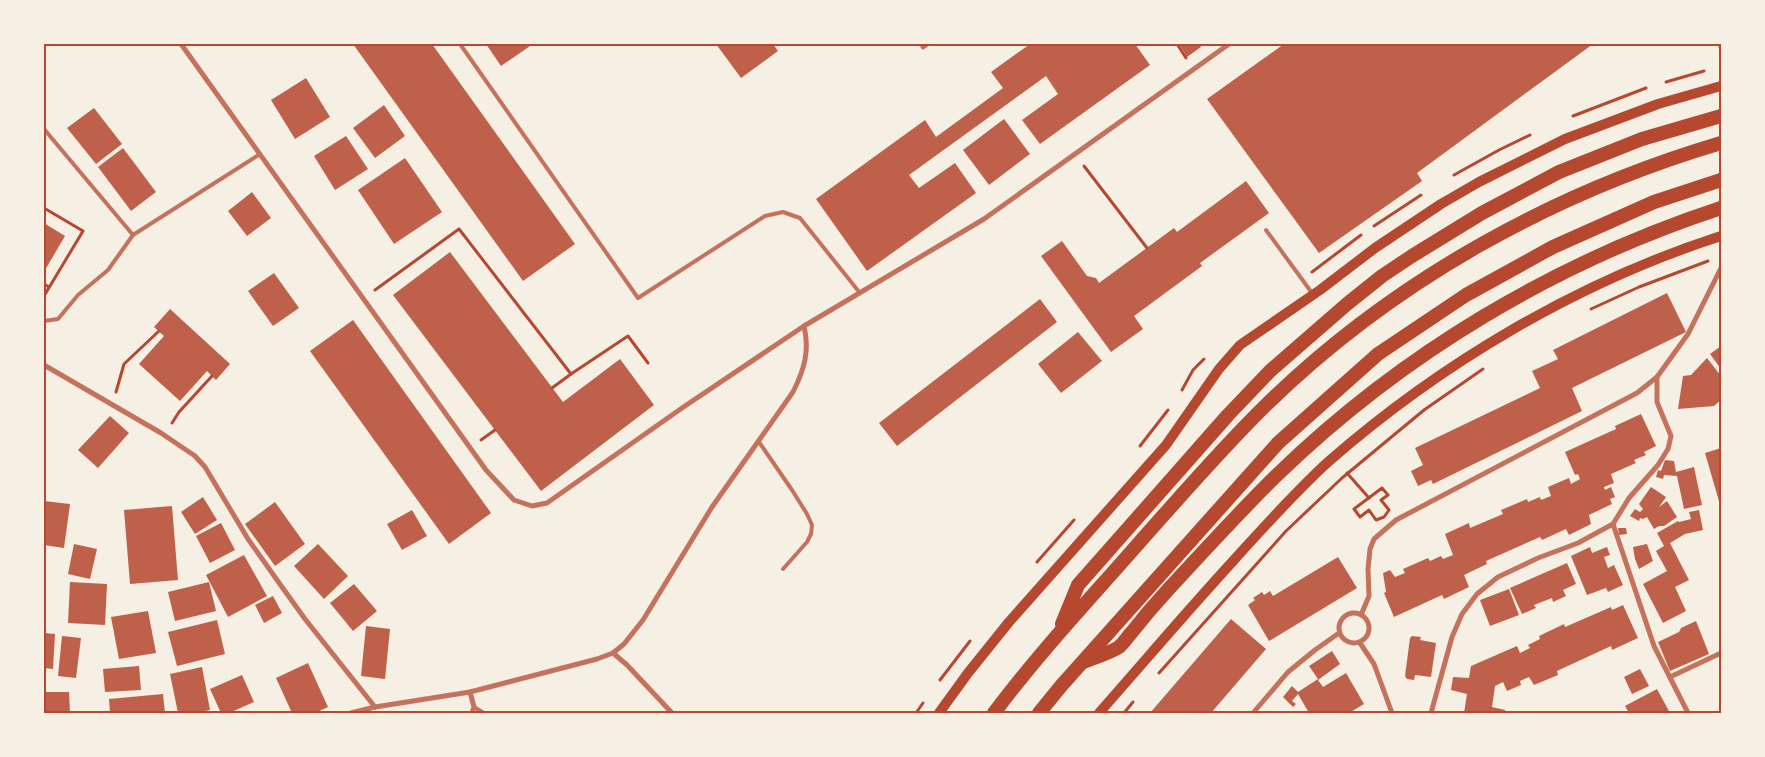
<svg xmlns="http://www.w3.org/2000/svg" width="1765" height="757" viewBox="0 0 1765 757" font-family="'Golos Text',sans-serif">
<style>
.building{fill:#bf614a}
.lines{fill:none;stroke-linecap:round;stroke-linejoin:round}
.path{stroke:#b5482f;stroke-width:3}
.service{stroke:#c5725c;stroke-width:4}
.minor{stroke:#c5725c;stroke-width:5}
.secondary{stroke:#b5482f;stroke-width:10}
.trunk{stroke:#b5482f;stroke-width:14}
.neatline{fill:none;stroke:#b5482f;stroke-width:2}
</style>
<rect width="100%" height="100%" fill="#f6efe4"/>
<g class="building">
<path d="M 353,44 L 432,44 L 575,244 L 523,281 Z"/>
<path d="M 486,44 L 533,44 L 501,66 Z"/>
<path d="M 716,44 L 773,44 L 778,51 L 741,78 Z"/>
<path d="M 1030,44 L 1135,44 L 1150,65 L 1040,144 L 1022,120 L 1058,94 L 1046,76 L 909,175 L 919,188 L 955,163 L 976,193 L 867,271 L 816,199 L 925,120 L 936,137 L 1003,88 L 991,72 Z"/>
<path d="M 1179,44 L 1202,44 L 1200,45 L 1201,47 L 1187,57 Z"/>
<path d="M 1284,44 L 1593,44 L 1417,173 L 1422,181 L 1319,253 L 1207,99 Z"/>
<path d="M 306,78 L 330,117 L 295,139 L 271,100 Z"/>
<path d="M 384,105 L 405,136 L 375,158 L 353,128 Z"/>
<path d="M 94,108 L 122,144 L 96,164 L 67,128 Z"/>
<path d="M 1004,119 L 1030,154 L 989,185 L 963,150 Z"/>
<path d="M 346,136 L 368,169 L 335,190 L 314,156 Z"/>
<path d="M 123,148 L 156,192 L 131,211 L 98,167 Z"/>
<path d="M 405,158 L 442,212 L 394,244 L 358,190 Z"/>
<path d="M 1246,181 L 1269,213 L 1200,263 L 1202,266 L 1134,316 L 1143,329 L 1111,352 L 1041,256 L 1062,241 L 1087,276 L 1096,278 L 1099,283 L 1174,228 L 1177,232 Z"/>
<path d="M 252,192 L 271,218 L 247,236 L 228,211 Z"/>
<path d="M 44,223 L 65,236 L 45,270 L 44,269 Z"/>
<path d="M 450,252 L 563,402 L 620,359 L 654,405 L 541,491 L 393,295 Z"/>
<path d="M 274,273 L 299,308 L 273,326 L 248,291 Z"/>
<path d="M 1667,293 L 1686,332 L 1572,388 L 1582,411 L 1433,484 L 1431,480 L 1418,486 L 1411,471 L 1423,465 L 1415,448 L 1540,388 L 1532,371 L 1558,359 L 1553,350 Z"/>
<path d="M 1040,299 L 1057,322 L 897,446 L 879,423 Z"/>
<path d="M 170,309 L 230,364 L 216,380 L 207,371 L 180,401 L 139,364 L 164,336 L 154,327 Z"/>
<path d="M 353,320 L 491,513 L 449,544 L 310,351 Z"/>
<path d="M 1078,332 L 1102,361 L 1061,393 L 1038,364 Z"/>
<path d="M 1721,346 L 1721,369 L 1710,354 Z"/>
<path d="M 1707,358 L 1721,376 L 1721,400 L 1714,406 L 1678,409 L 1683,376 L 1691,375 Z"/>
<path d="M 1641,414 L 1656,446 L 1644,452 L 1646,455 L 1634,460 L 1636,463 L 1611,474 L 1614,483 L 1604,487 L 1605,490 L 1611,487 L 1615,497 L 1610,499 L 1612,504 L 1589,515 L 1591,524 L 1569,535 L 1566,529 L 1542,540 L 1540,537 L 1486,561 L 1487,564 L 1464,575 L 1469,587 L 1444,599 L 1442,595 L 1394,617 L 1384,593 L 1386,592 L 1383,573 L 1390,570 L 1395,577 L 1405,573 L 1403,569 L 1428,558 L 1430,561 L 1441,556 L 1443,559 L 1453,555 L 1445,534 L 1469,523 L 1470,528 L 1503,514 L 1501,510 L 1527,499 L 1528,502 L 1540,497 L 1541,500 L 1551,496 L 1548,487 L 1569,478 L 1571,484 L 1580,479 L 1578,474 L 1575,475 L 1565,452 L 1616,429 L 1615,426 Z"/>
<path d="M 110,416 L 129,433 L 98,468 L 78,450 Z"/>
<path d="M 1721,448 L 1721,508 L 1705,453 Z"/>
<path d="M 1665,460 L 1674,461 L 1676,472 L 1694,467 L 1702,505 L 1684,509 L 1677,476 L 1664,475 L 1663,479 L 1656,477 L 1658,470 L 1661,471 Z"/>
<path d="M 1651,487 L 1666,497 L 1659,507 L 1667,501 L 1677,517 L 1664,526 L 1659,526 L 1654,529 L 1647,517 L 1643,519 L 1640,518 L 1639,521 L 1630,516 L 1635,509 L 1640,512 L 1643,509 L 1639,504 Z"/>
<path d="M 203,497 L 217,520 L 195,534 L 181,512 Z"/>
<path d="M 44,501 L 70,504 L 64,548 L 44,545 Z"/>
<path d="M 275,502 L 305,544 L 275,566 L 245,524 Z"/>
<path d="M 172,506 L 178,580 L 130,584 L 124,510 Z"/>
<path d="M 412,510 L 427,536 L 402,550 L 387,524 Z"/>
<path d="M 1699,510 L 1703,530 L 1685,534 L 1670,543 L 1689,580 L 1675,587 L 1686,611 L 1663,623 L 1643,584 L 1667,571 L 1656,551 L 1664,546 L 1657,533 L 1678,521 L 1679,522 L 1691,519 L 1689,512 Z"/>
<path d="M 221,523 L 235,550 L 210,563 L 196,536 Z"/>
<path d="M 1618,528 L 1626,528 L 1627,534 L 1619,535 Z"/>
<path d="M 74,544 L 97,549 L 90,579 L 68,574 Z"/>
<path d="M 318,544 L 348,576 L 324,599 L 294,566 Z"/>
<path d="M 1647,544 L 1653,561 L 1639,569 L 1635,559 L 1633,547 Z"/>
<path d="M 1590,547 L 1592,553 L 1607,547 L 1610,555 L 1604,557 L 1608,568 L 1614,565 L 1623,585 L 1608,592 L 1606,588 L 1587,595 L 1571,556 Z"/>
<path d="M 244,555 L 267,596 L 228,617 L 206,575 Z"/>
<path d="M 1338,557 L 1357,588 L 1269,641 L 1248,605 L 1255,600 L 1253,598 L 1262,592 L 1264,595 L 1270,591 L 1273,596 Z"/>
<path d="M 1567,563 L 1576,584 L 1563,590 L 1566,596 L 1553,602 L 1552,598 L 1534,605 L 1536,608 L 1522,614 L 1510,588 Z"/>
<path d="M 70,582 L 107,584 L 105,625 L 68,623 Z"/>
<path d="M 209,582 L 216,611 L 175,621 L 168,592 Z"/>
<path d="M 354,584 L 377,611 L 353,631 L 330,603 Z"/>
<path d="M 1509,589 L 1519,615 L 1490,626 L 1480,600 Z"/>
<path d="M 273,596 L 282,613 L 264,623 L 255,605 Z"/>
<path d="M 1623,605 L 1638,638 L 1612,650 L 1611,646 L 1557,671 L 1558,675 L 1534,685 L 1529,677 L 1520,681 L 1521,685 L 1507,691 L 1503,682 L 1495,686 L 1492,707 L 1505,710 L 1505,713 L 1464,713 L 1467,694 L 1451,690 L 1453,677 L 1469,678 L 1471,666 L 1517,646 L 1520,653 L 1530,648 L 1528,645 L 1540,639 L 1539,636 L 1564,624 L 1565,627 L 1611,607 L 1612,610 Z"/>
<path d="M 148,611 L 156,653 L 119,659 L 111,617 Z"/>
<path d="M 1231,619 L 1266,649 L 1211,713 L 1150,713 Z"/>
<path d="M 217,620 L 225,654 L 177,666 L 168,632 Z"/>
<path d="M 1696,621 L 1709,654 L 1670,671 L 1658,642 L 1679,632 L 1681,628 Z"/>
<path d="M 366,626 L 390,629 L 385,679 L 361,676 Z"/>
<path d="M 44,633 L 55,634 L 53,669 L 44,668 Z"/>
<path d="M 62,636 L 81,638 L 76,678 L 58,676 Z"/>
<path d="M 1412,636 L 1421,637 L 1420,640 L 1436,643 L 1431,677 L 1415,675 L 1414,680 L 1407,679 L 1405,676 L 1410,638 Z"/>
<path d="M 1332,651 L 1340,664 L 1318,680 L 1323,687 L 1346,673 L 1364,704 L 1349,713 L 1309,713 L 1298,694 L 1292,701 L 1296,704 L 1293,707 L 1283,697 L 1292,686 L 1298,692 L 1318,679 L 1309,666 Z"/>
<path d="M 308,663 L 328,707 L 315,713 L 292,713 L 276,678 Z"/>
<path d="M 139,666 L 141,690 L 105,692 L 103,669 Z"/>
<path d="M 202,667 L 210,710 L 195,713 L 178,713 L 170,674 Z"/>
<path d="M 1640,669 L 1649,686 L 1632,694 L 1624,677 Z"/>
<path d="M 242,675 L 254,702 L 229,713 L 221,713 L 210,689 Z"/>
<path d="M 1657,689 L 1670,713 L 1629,713 L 1625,706 Z"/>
<path d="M 44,692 L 69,692 L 70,713 L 44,713 Z"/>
<path d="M 163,694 L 165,713 L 110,713 L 109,699 Z"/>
</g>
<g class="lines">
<g class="path">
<path d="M 1177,44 L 1186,58"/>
<path d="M 1666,82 L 1704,71"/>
<path d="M 1573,116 L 1646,88"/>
<path d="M 1084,166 L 1147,248"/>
<path d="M 1454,175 L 1499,150 L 1530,135"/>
<path d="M 44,208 L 83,231 L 44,296"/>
<path d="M 1374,226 L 1421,195"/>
<path d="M 1312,272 L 1361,235"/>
<path d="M 44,284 L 49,287"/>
<path d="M 375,290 L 459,229 L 571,374 L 552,388"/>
<path d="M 1591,309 L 1639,287 L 1708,261"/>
<path d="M 571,374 L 628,336 L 648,363"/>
<path d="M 1182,390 L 1193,370 L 1204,359"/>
<path d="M 116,392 L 124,364 L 159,331"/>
<path d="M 172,423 L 179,412 L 212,376"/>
<path d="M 481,440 L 495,430"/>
<path d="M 1140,446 L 1168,410"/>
<path d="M 1347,473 L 1369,498"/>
<path d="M 1382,488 L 1388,495 L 1381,500 L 1389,510 L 1384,517 L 1376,520 L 1369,510 L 1360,517 L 1354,509 Z"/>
<path d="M 1037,562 L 1074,520"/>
<path d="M 1159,673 L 1286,531 L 1342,478 L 1424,410 L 1483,369"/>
<path d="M 940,680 L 970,641"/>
<path d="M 916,713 L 923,703"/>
<path d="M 1124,713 L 1133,702"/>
</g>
<g class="service">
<path d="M 460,44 L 638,298 L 765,216 L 783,212 L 800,218 L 860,293"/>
<path d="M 1720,44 L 1721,49"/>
<path d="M 44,129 L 133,235"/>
<path d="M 1266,230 L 1312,293"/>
<path d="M 44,321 L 58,319 L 78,295 L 108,270 L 133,235 L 260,154"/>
<path d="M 759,442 L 792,490 L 807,514 L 812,525 L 811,534 L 807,542 L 783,569"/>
<path d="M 474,707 L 484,713"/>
</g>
<g class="minor">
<path d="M 181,44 L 486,470 L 514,500 L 532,506 L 547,503 L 682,408 L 804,326 L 984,219 L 1229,44"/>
<path d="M 923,47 L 927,44"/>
<path d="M 44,365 L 161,433 L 195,456 L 205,467 L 248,539 L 282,587 L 305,619 L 375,707"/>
<path d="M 1613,524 L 1654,646 L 1688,713"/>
<circle cx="1354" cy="628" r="15"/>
<path d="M 1361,615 L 1369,596 L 1368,569 L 1370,549 L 1374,539 L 1396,520 L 1637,393 L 1657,377 L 1688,334 L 1721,268"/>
<path d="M 1360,643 L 1374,664 L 1392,713"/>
<path d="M 613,653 L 627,665 L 672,713"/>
<path d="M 1670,677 L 1721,653"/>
<path d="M 470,692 L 474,707 L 472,713"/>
<path d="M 351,713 L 375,707 L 470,692 L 597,659 L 613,653 L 624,644 L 643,620 L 712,507 L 793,392 C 804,370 810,351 804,326"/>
<path d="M 1253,713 L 1288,672 L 1315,650 L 1339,633"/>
<path d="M 1431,713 L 1452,637 L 1462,614 L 1477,594 L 1498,577 L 1538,558 L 1578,543 L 1613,524 L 1629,498 L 1658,465 L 1668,449 L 1671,436 L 1657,402 L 1657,377"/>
</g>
<g class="secondary">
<path d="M 939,713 L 968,673 L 1009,622 L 1166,445 L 1219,369 L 1240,345 L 1320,290 L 1375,248 L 1441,204 L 1479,182 L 1565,139 L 1658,104 L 1721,86"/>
<path d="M 1099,713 C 1144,662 1188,610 1234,560 C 1264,527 1295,492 1328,462 C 1441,363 1578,282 1721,236"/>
</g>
<g class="trunk">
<path d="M 1062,624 L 1078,585 L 1228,415 L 1270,371 L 1347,304 L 1382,276 L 1412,256 L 1482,213 L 1559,172 L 1642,139 L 1721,116"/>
<path d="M 1086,661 C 1096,657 1110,653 1119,647 C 1124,643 1128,636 1132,632 C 1143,618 1154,605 1166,592 C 1202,553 1239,512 1278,474 C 1403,353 1556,262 1721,208"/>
<path d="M 994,713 C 1038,654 1089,600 1138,544 C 1180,497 1221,449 1266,405 C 1393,281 1552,193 1721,143"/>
<path d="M 1039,713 L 1061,686 L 1278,443 L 1378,354 L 1466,295 L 1553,247 L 1654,202 L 1721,180"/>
</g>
</g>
<rect width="1765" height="757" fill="none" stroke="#f6efe4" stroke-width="90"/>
<rect x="45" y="45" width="1675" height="667" class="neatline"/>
</svg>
